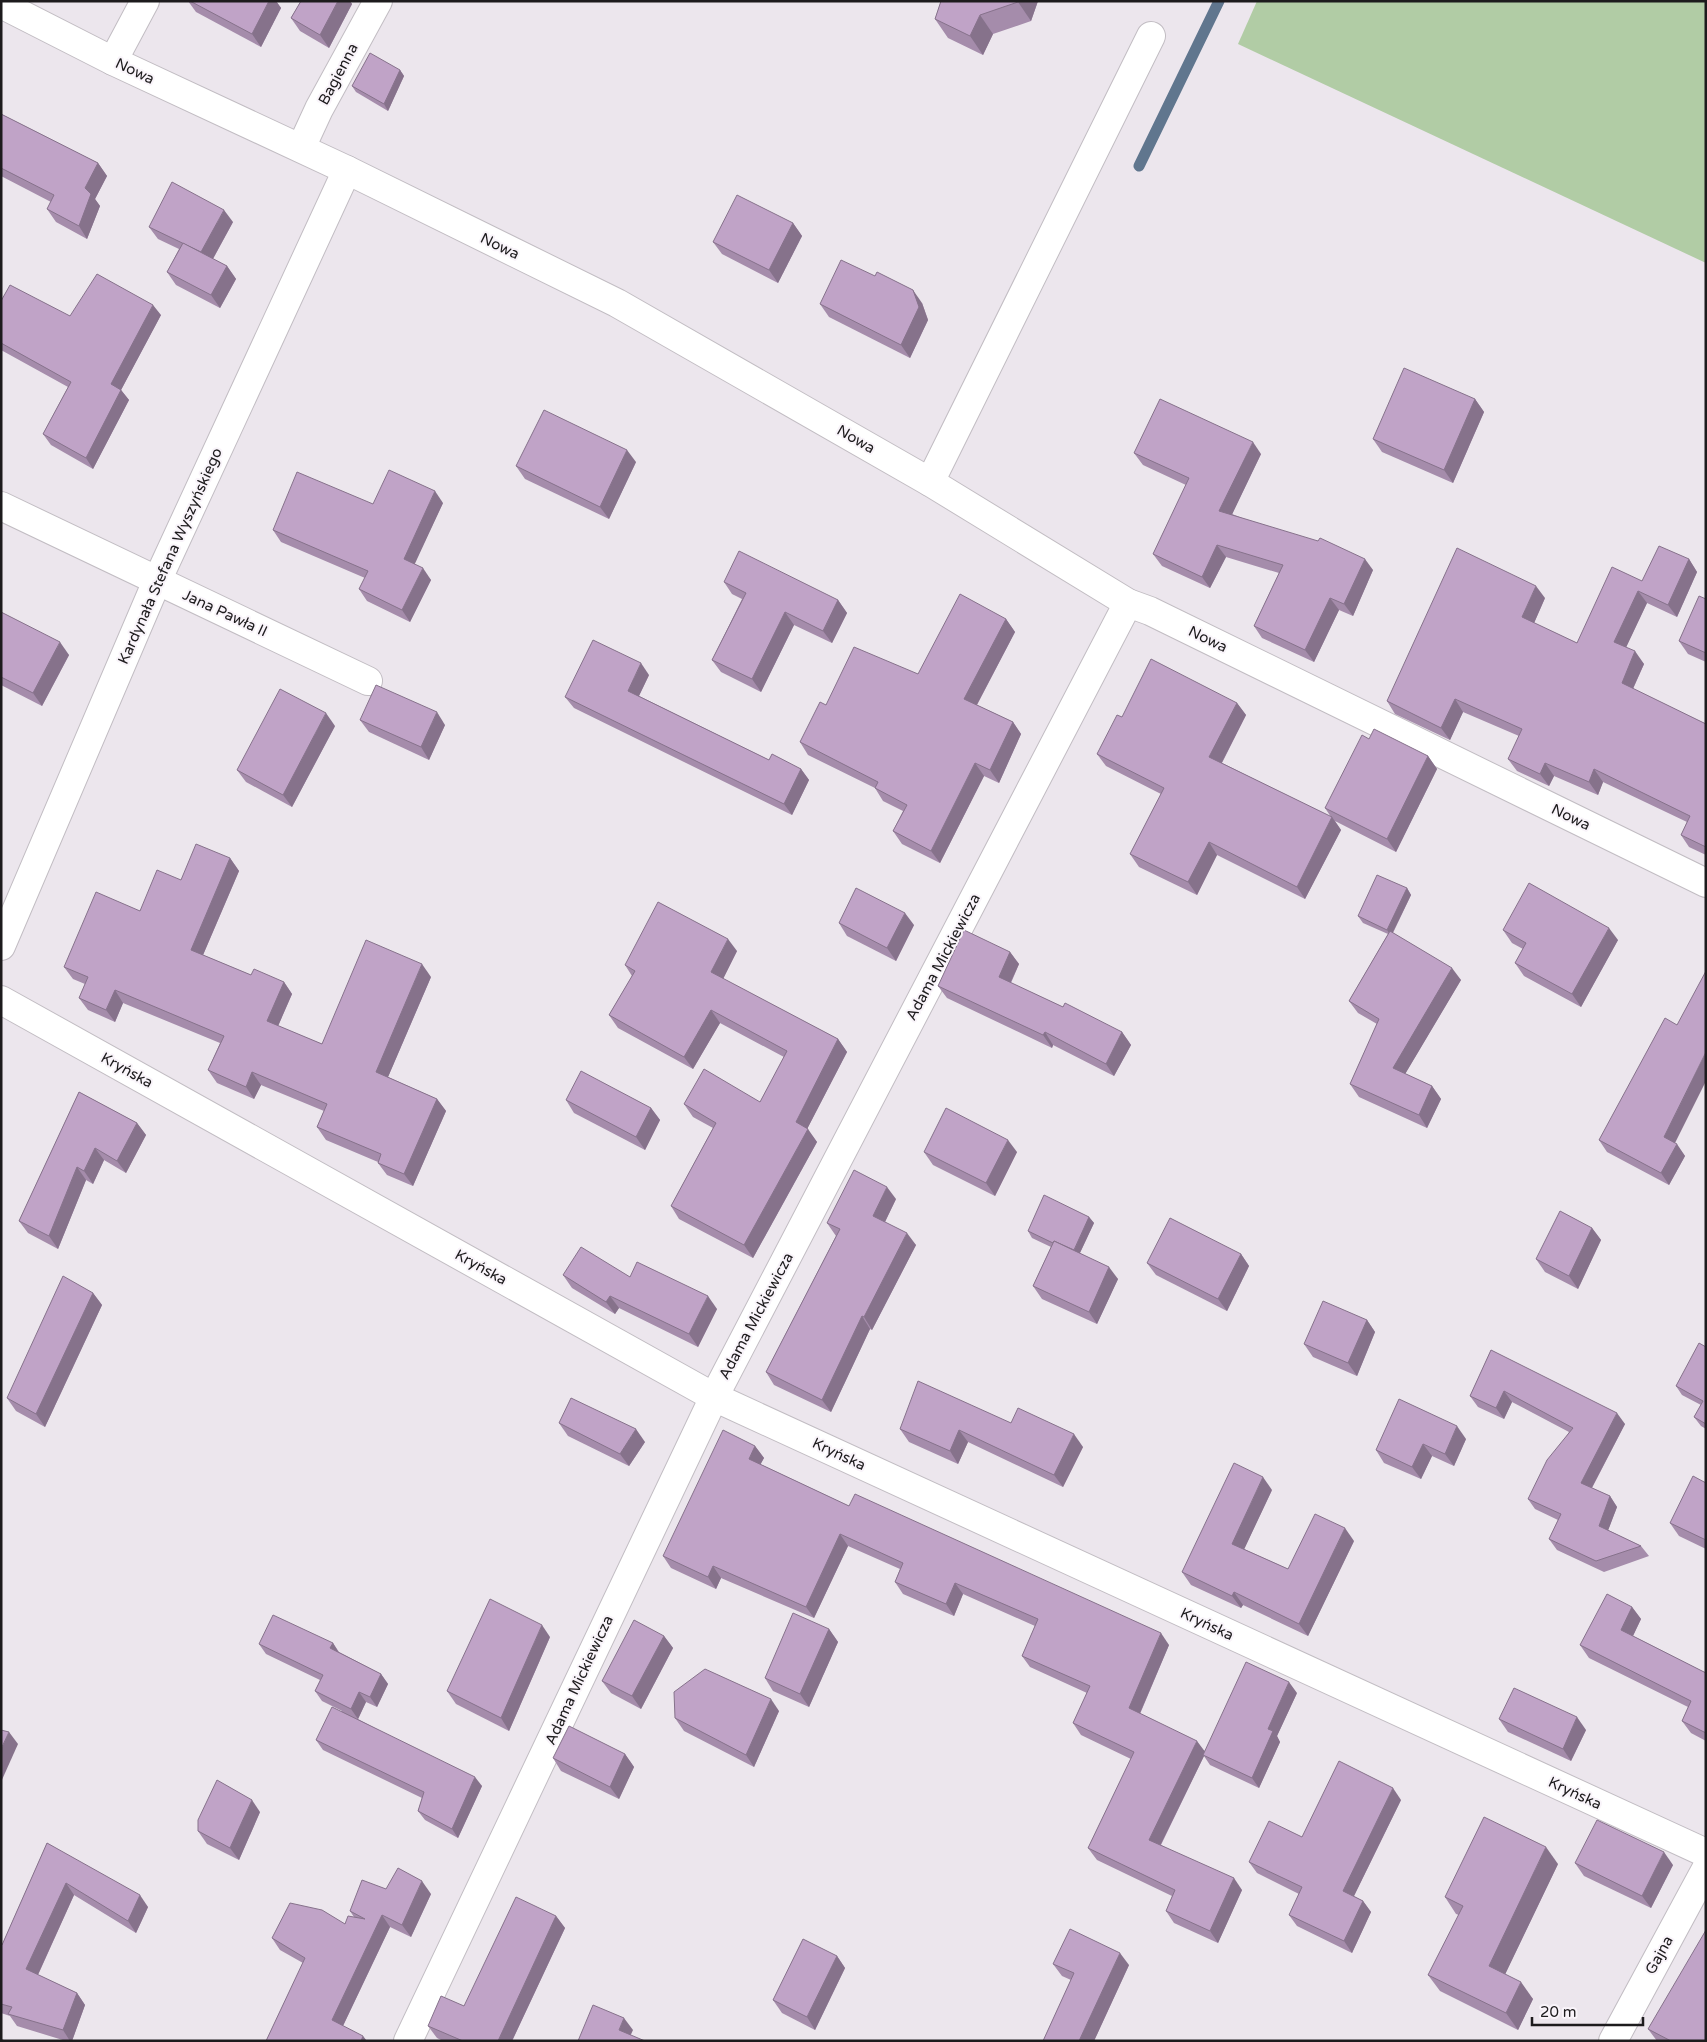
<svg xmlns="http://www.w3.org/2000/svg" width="1707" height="2042" viewBox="0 0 1707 2042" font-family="'Varela Round',sans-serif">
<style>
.green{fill:#b1cca5}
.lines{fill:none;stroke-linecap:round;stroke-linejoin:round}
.stream{stroke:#60768e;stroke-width:11}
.minor-casing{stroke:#c2bdc3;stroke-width:30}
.path{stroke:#999499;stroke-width:3;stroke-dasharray:4 4;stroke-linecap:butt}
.minor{stroke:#fff;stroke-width:28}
.wall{fill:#a58cab}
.shaded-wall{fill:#86728b}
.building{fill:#c0a3c7;stroke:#86728b}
.labels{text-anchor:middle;stroke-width:4;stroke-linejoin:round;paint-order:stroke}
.street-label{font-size:15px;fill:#1d1b1d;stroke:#f9f4fa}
</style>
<rect width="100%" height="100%" fill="#ece6ed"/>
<path class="green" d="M 1257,1 L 1706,1 L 1706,263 L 1238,44 Z"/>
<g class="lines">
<path class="stream" d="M 1139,166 L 1219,1"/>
<g class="minor-casing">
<g id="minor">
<path d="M 1,4 L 113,61 L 347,170 L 617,303 L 930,482 L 1128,603 L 1150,611 L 1706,883"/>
<path d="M 113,61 L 145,1"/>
<path d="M 301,148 L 319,109 L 378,1"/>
<path d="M 930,482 L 1151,36"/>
<path d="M 1,506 L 368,681"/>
<path d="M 1,946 L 157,581 L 347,170"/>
<path d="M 1,1000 L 714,1397 L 1706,1853"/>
<path d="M 408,2041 L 714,1397 L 1128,603"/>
<path d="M 1613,2041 L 1706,1869"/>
</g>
</g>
<path class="path" d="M 1,2040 L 3,2041"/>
<use href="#minor" class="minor"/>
</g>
<g class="wall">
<path d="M 188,1 L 276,1 L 281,8 L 261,47 L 196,12 Z"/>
<path d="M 301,1 L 350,1 L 352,4 L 329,48 L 300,31 L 291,18 Z"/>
<path d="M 941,1 L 1038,1 L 1031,21 L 993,34 L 983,55 L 948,38 L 935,19 Z"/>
<path d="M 400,70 L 404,76 L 388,111 L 356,92 L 352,86 Z"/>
<path d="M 1,114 L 98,163 L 107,176 L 95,199 L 100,206 L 87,239 L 56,222 L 47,209 L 51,202 L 1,176 Z"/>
<path d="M 233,222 L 213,259 L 227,266 L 236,279 L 220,308 L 176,285 L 167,272 L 179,249 L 158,239 L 149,227 Z"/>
<path d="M 793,223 L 802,236 L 778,283 L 722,254 L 713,242 Z"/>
<path d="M 1,301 L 70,316 L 161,315 L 121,390 L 129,400 L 93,469 L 51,445 L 43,434 L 68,387 L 1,350 Z"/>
<path d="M 922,303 L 928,320 L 910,358 L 829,317 L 820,304 Z"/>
<path d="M 1475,399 L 1484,412 L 1453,483 L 1382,452 L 1373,439 Z"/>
<path d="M 1134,453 L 1261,454 L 1232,514 L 1373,570 L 1353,616 L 1339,610 L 1314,662 L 1262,638 L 1254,626 L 1279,573 L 1226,557 L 1210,588 L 1162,566 L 1153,554 L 1186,485 L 1143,465 Z"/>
<path d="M 636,462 L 609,519 L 525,479 L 516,466 Z"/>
<path d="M 443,503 L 414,564 L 431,580 L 410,622 L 367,601 L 359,589 L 365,578 L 281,542 L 273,530 L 373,504 Z"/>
<path d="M 1689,559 L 1697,572 L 1677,617 L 1647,603 L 1626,647 L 1644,664 L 1633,689 L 1706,724 L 1706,855 L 1689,847 L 1681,835 L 1687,822 L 1603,782 L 1598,795 L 1554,776 L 1549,786 L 1517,771 L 1508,759 L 1519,736 L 1463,712 L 1450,740 L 1395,714 L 1387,701 L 1545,598 L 1534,623 L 1577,643 L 1642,581 Z"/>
<path d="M 724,582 L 838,600 L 847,613 L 832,643 L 794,625 L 761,692 L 721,672 L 712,660 L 742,599 L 732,594 Z"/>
<path d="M 1706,599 L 1706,662 L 1688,654 L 1679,641 Z"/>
<path d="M 1,612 L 69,655 L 42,706 L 1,685 Z"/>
<path d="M 1006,619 L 1015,632 L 977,705 L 1013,722 L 1021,734 L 999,783 L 984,776 L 940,863 L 902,844 L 893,831 L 903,811 L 883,801 L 875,788 L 808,755 L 800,742 L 826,705 L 918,674 Z"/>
<path d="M 649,675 L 639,696 L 769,760 L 801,769 L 809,780 L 792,815 L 574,708 L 565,697 Z"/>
<path d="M 1237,703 L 1246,715 L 1222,763 L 1331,817 L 1325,808 L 1369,739 L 1428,756 L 1437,769 L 1396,852 L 1335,821 L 1341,830 L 1305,899 L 1217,855 L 1197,895 L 1139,867 L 1130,854 L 1161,794 L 1106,766 L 1097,754 L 1122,717 Z"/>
<path d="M 360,720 L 445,725 L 429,760 L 369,732 Z"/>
<path d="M 335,726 L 292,807 L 246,782 L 237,770 Z"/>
<path d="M 230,858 L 239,871 L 203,955 L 251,975 L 284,982 L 292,994 L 278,1026 L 322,1044 L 431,977 L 388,1077 L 437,1099 L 446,1111 L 413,1186 L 387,1175 L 378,1163 L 378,1162 L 326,1140 L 317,1127 L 324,1111 L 261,1085 L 254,1099 L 217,1083 L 208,1070 L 220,1043 L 123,1003 L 115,1022 L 88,1010 L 79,998 L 85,984 L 73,979 L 64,967 L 140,911 Z"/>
<path d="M 1407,888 L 1411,895 L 1393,933 L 1461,980 L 1405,1074 L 1432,1086 L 1441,1099 L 1427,1128 L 1359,1097 L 1350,1084 L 1377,1024 L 1358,1013 L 1349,1001 L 1388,934 L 1363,923 L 1358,916 Z"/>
<path d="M 839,923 L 914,925 L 896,961 L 847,936 Z"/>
<path d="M 1503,930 L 1618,940 L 1581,1007 L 1524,976 L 1515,963 L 1523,949 L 1512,943 Z"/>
<path d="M 737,951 L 723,979 L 838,1039 L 847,1052 L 807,1129 L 817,1142 L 753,1258 L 679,1219 L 671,1206 L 713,1128 L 693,1117 L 684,1104 L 760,1102 L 784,1057 L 720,1023 L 693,1069 L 618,1028 L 609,1015 L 632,976 L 625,965 Z"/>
<path d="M 1010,952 L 1019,964 L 1011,983 L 1063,1007 L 1122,1032 L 1131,1045 L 1114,1076 L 1053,1045 L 1052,1048 L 947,998 L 938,986 Z"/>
<path d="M 1677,1025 L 1675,1143 L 1685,1156 L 1669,1185 L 1607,1152 L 1599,1140 Z"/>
<path d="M 79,1092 L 137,1123 L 146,1135 L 126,1173 L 104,1160 L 93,1184 L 86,1180 L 58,1249 L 28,1233 L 19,1221 Z"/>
<path d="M 566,1100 L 651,1108 L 660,1120 L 645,1150 L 574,1113 Z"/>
<path d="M 924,1152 L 1017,1152 L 995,1196 L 933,1165 Z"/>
<path d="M 896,1199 L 885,1222 L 916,1245 L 872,1330 L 870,1329 L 831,1412 L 774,1385 L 766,1372 L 836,1236 L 827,1223 Z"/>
<path d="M 1089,1217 L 1094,1223 L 1080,1253 L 1118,1279 L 1097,1324 L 1042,1299 L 1033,1286 L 1051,1247 L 1032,1238 L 1028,1231 Z"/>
<path d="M 1592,1228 L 1601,1240 L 1578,1289 L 1545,1272 L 1536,1259 Z"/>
<path d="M 1241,1254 L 1249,1266 L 1227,1311 L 1156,1275 L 1147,1263 Z"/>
<path d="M 563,1275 L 630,1277 L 717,1309 L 698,1347 L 619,1308 L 615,1314 L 572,1288 Z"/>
<path d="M 93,1293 L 102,1305 L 45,1427 L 16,1411 L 7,1398 Z"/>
<path d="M 1367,1320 L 1375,1332 L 1357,1376 L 1313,1357 L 1304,1344 Z"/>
<path d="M 1706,1347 L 1706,1429 L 1701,1426 L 1694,1417 L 1701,1405 L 1682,1395 L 1676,1386 Z"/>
<path d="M 1491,1350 L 1625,1424 L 1592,1488 L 1610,1496 L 1617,1507 L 1608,1530 L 1641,1546 L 1649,1556 L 1604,1572 L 1557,1550 L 1549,1539 L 1558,1520 L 1535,1509 L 1528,1499 L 1569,1432 L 1512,1402 L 1504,1419 L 1478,1407 L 1470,1396 Z"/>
<path d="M 559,1423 L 645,1442 L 629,1466 L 568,1436 Z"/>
<path d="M 1011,1423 L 1083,1447 L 1063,1487 L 968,1442 L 958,1464 L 909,1442 L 900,1429 Z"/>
<path d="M 1466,1439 L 1454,1466 L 1432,1456 L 1421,1479 L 1384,1463 L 1376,1450 Z"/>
<path d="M 755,1446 L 764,1458 L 760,1464 L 849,1506 L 1169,1645 L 1140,1714 L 1205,1751 L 1297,1693 L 1277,1736 L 1280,1742 L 1259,1788 L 1210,1765 L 1204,1756 L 1161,1845 L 1242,1890 L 1218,1943 L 1174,1923 L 1166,1911 L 1172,1896 L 1097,1860 L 1088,1848 L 1131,1759 L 1081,1735 L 1073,1723 L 1087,1693 L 1030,1667 L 1022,1656 L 1035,1626 L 963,1594 L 954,1616 L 903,1594 L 895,1582 L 900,1569 L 848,1546 L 814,1618 L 721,1578 L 716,1589 L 671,1568 L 663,1556 Z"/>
<path d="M 1706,1483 L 1706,1549 L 1679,1536 L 1670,1523 Z"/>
<path d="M 1272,1490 L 1244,1549 L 1288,1569 L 1354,1541 L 1308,1636 L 1243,1605 L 1241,1608 L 1191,1585 L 1182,1572 Z"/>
<path d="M 1632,1607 L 1641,1619 L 1633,1636 L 1706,1673 L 1706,1741 L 1691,1733 L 1682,1721 L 1688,1707 L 1589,1658 L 1580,1645 Z"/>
<path d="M 829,1629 L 838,1642 L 809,1707 L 773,1691 L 765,1678 Z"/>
<path d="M 664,1636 L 673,1648 L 641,1709 L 611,1693 L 602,1681 Z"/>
<path d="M 550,1637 L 509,1731 L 456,1704 L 447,1691 Z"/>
<path d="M 333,1643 L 339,1652 L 381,1674 L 388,1684 L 377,1707 L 366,1702 L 358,1719 L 482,1786 L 458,1838 L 425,1820 L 418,1811 L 422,1798 L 323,1750 L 316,1740 L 342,1711 L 322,1701 L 315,1691 L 320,1680 L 266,1654 L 259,1644 Z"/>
<path d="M 779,1711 L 754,1767 L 684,1731 L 675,1718 Z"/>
<path d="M 1499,1719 L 1586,1730 L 1571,1761 L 1508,1732 Z"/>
<path d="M 625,1754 L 634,1767 L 619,1799 L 561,1771 L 553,1758 Z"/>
<path d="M 1401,1800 L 1354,1896 L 1363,1901 L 1371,1912 L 1352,1953 L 1297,1926 L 1289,1915 L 1299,1894 L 1257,1873 L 1249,1862 L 1302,1837 Z"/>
<path d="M 260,1812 L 239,1860 L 207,1844 L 198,1831 Z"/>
<path d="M 47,1843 L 148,1907 L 136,1933 L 74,1895 L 38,1975 L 77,1993 L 85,2005 L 72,2041 L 66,2041 L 17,2026 L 10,2016 L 1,2013 L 1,1945 L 2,1945 Z"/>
<path d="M 1575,1863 L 1673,1865 L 1651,1908 L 1584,1876 Z"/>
<path d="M 1558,1864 L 1505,1974 L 1533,1999 L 1518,2030 L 1440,1991 L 1428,1975 L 1459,1915 L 1456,1914 L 1445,1897 Z"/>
<path d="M 386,1889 L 431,1894 L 411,1937 L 390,1927 L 343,2026 L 266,2041 L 303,1963 L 280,1950 L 272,1938 L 345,1924 L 354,1917 L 350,1911 Z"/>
<path d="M 556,1916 L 565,1928 L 512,2041 L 443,2041 L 437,2038 L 428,2026 L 464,2006 Z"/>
<path d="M 837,1956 L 845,1968 L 815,2030 L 782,2013 L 773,2000 Z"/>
<path d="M 1053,1964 L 1129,1965 L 1094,2041 L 1043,2041 L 1071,1980 L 1062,1976 Z"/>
<path d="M 1648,2029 L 1706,2041 L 1657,2041 Z"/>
</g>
<g class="shaded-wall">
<path d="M 269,1 L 276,1 L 281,8 L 261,47 L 252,34 Z"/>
<path d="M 338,1 L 350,1 L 352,4 L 329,48 L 320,35 Z"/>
<path d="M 1019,1 L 1038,1 L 1031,21 L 1018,2 Z"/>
<path d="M 980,15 L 993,34 L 983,55 L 970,36 Z"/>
<path d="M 400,70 L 404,76 L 388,111 L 384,104 Z"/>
<path d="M 98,163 L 107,176 L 95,199 L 100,206 L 87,239 L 79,226 L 85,188 Z"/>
<path d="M 224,210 L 233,222 L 210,264 L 201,252 Z"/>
<path d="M 793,223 L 802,236 L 778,283 L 769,270 Z"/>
<path d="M 227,266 L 236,279 L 220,308 L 211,295 Z"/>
<path d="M 913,290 L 922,303 L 928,320 L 910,358 L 901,345 Z"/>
<path d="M 153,305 L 161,315 L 121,390 L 129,400 L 93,469 L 86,458 L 111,384 Z"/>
<path d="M 1475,399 L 1484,412 L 1453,483 L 1444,470 Z"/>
<path d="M 1253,442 L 1261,454 L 1228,523 L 1219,511 Z"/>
<path d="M 627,450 L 636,462 L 609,519 L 600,507 Z"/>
<path d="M 435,491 L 443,503 L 412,570 L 404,559 Z"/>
<path d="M 1217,545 L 1226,557 L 1210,588 L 1202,577 Z"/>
<path d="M 1365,559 L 1373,570 L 1353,616 L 1344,604 Z"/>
<path d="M 1689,559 L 1697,572 L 1677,617 L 1668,605 Z"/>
<path d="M 423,568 L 431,580 L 410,622 L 402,610 Z"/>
<path d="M 1536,586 L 1545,598 L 1531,630 L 1522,617 Z"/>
<path d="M 1638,591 L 1647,603 L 1623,654 L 1614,642 Z"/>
<path d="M 1330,598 L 1339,610 L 1314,662 L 1305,650 Z"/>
<path d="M 838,600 L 847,613 L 832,643 L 823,631 Z"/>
<path d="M 785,612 L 794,625 L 761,692 L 752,679 Z"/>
<path d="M 1006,619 L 1015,632 L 973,712 L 964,699 Z"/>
<path d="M 60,642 L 69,655 L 42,706 L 33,693 Z"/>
<path d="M 1635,651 L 1644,664 L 1630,695 L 1622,683 Z"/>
<path d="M 641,663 L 649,675 L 636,702 L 628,691 Z"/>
<path d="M 1455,699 L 1463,712 L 1450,740 L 1441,728 Z"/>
<path d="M 1237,703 L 1246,715 L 1218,770 L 1209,757 Z"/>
<path d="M 437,712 L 445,725 L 429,760 L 421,747 Z"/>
<path d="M 326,713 L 335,726 L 292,807 L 283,795 Z"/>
<path d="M 1013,722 L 1021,734 L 999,783 L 990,770 Z"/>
<path d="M 1428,756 L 1437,769 L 1396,852 L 1387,839 Z"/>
<path d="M 975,763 L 984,776 L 940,863 L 931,851 Z"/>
<path d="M 1545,763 L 1554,776 L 1549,786 L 1540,774 Z"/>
<path d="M 801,769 L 809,780 L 792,815 L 784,804 Z"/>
<path d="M 1594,769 L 1603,782 L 1598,795 L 1589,782 Z"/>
<path d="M 1332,817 L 1341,830 L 1305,899 L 1297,887 Z"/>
<path d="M 1209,842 L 1217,855 L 1197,895 L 1188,882 Z"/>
<path d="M 230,858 L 239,871 L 200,962 L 191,950 Z"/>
<path d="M 1407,888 L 1411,895 L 1391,936 L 1387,930 Z"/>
<path d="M 905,913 L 914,925 L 896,961 L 887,948 Z"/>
<path d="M 1609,928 L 1618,940 L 1581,1007 L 1572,994 Z"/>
<path d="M 728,939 L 737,951 L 720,985 L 711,972 Z"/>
<path d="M 1010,952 L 1019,964 L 1007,990 L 999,977 Z"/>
<path d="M 422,964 L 431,977 L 385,1084 L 376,1072 Z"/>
<path d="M 1452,968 L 1461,980 L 1401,1081 L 1393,1068 Z"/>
<path d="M 284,982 L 292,994 L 275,1033 L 267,1021 Z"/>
<path d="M 115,990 L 123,1003 L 115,1022 L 106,1010 Z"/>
<path d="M 711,1010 L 720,1023 L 693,1069 L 684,1057 Z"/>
<path d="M 1045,1032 L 1053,1045 L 1052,1048 L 1043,1035 Z"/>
<path d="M 1122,1032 L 1131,1045 L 1114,1076 L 1106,1064 Z"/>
<path d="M 838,1039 L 847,1052 L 804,1135 L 796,1122 Z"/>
<path d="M 1706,1052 L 1706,1081 L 1672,1149 L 1664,1137 Z"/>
<path d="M 252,1072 L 261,1085 L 254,1099 L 246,1087 Z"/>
<path d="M 1432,1086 L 1441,1099 L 1427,1128 L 1419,1115 Z"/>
<path d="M 437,1099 L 446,1111 L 413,1186 L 404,1174 Z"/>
<path d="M 651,1108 L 660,1120 L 645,1150 L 636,1137 Z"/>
<path d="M 137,1123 L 146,1135 L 126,1173 L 117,1161 Z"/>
<path d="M 808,1129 L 817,1142 L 753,1258 L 744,1245 Z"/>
<path d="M 1008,1140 L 1017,1152 L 995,1196 L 986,1183 Z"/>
<path d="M 1677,1144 L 1685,1156 L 1669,1185 L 1661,1173 Z"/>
<path d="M 95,1148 L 104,1160 L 93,1184 L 84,1171 Z"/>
<path d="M 77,1167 L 86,1180 L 58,1249 L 49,1236 Z"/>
<path d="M 887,1187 L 896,1199 L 882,1228 L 873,1216 Z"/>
<path d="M 1089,1217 L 1094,1223 L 1077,1259 L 1073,1253 Z"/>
<path d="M 1592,1228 L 1601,1240 L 1578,1289 L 1569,1276 Z"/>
<path d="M 907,1233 L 916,1245 L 872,1330 L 864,1317 Z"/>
<path d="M 1241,1254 L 1249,1266 L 1227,1311 L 1218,1299 Z"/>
<path d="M 1109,1267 L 1118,1279 L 1097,1324 L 1089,1312 Z"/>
<path d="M 93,1293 L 102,1305 L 45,1427 L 36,1414 Z"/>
<path d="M 610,1296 L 619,1308 L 615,1314 L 606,1302 Z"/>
<path d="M 708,1296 L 717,1309 L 698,1347 L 689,1334 Z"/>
<path d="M 862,1316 L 870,1329 L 831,1412 L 822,1400 Z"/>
<path d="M 1367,1320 L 1375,1332 L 1357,1376 L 1348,1363 Z"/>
<path d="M 1504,1391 L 1512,1402 L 1504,1419 L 1496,1408 Z"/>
<path d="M 1617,1413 L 1625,1424 L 1589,1493 L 1581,1483 Z"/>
<path d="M 1457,1426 L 1466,1439 L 1454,1466 L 1445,1454 Z"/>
<path d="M 636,1429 L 645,1442 L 629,1466 L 620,1454 Z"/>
<path d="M 959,1430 L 968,1442 L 958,1464 L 950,1451 Z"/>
<path d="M 1074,1434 L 1083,1447 L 1063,1487 L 1054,1475 Z"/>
<path d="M 1423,1444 L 1432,1456 L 1421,1479 L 1412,1467 Z"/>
<path d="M 755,1446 L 764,1458 L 757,1471 L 749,1459 Z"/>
<path d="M 1263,1477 L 1272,1490 L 1241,1556 L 1232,1544 Z"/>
<path d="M 1610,1496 L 1617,1507 L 1606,1536 L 1599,1526 Z"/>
<path d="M 1345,1528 L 1354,1541 L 1308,1636 L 1299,1624 Z"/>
<path d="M 840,1534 L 848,1546 L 814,1618 L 806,1607 Z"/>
<path d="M 713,1566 L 721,1578 L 716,1589 L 708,1577 Z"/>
<path d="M 955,1583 L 963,1594 L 954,1616 L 946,1604 Z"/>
<path d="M 1234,1592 L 1243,1605 L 1241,1608 L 1232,1596 Z"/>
<path d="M 1632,1607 L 1641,1619 L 1630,1642 L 1621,1630 Z"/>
<path d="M 542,1625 L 550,1637 L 509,1731 L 501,1718 Z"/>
<path d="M 829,1629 L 838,1642 L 809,1707 L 800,1694 Z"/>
<path d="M 1161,1633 L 1169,1645 L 1137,1720 L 1129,1708 Z"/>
<path d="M 664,1636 L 673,1648 L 641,1709 L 632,1696 Z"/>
<path d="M 333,1643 L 339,1653 L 330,1648 Z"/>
<path d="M 381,1674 L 388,1684 L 377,1707 L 370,1697 Z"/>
<path d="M 1289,1682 L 1297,1693 L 1277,1736 L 1280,1742 L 1259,1788 L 1252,1778 L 1268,1729 Z"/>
<path d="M 359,1692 L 366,1702 L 358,1719 L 351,1709 Z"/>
<path d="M 771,1699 L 779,1711 L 754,1767 L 746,1755 Z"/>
<path d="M 1577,1717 L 1586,1730 L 1571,1761 L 1563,1749 Z"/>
<path d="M 9,1732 L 18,1744 L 1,1782 L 1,1749 Z"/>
<path d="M 1197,1741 L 1206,1753 L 1203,1755 L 1204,1756 L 1157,1852 L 1149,1840 Z"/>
<path d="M 625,1754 L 634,1767 L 619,1799 L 610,1787 Z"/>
<path d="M 475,1777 L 482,1786 L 458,1838 L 452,1829 Z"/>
<path d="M 1393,1788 L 1401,1800 L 1351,1902 L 1343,1891 Z"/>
<path d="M 252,1800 L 260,1812 L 239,1860 L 230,1848 Z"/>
<path d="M 1546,1847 L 1558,1864 L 1501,1983 L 1489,1966 Z"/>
<path d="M 1664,1852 L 1673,1865 L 1651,1908 L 1642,1896 Z"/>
<path d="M 1234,1878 L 1242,1890 L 1218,1943 L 1210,1931 Z"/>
<path d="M 422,1881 L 431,1894 L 411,1937 L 402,1925 Z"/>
<path d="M 66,1883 L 74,1895 L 35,1981 L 26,1969 Z"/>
<path d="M 140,1895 L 148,1907 L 136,1933 L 128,1921 Z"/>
<path d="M 1363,1901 L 1371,1912 L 1352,1953 L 1344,1941 Z"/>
<path d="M 382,1915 L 390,1927 L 340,2032 L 332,2020 Z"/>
<path d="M 556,1916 L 565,1928 L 512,2041 L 498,2041 Z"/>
<path d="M 1120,1953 L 1129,1965 L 1094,2041 L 1079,2041 Z"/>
<path d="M 837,1956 L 845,1968 L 815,2030 L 807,2017 Z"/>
<path d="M 1521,1982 L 1533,1999 L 1518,2030 L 1506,2013 Z"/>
<path d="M 77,1993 L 85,2005 L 72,2041 L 70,2041 L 63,2030 Z"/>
<path d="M 624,2018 L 633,2030 L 628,2041 L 619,2030 Z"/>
<path d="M 363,2036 L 367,2041 L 361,2041 Z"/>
</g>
<g class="building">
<path d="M 190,1 L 269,1 L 252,34 Z"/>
<path d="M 301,1 L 338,1 L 320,35 L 291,18 Z"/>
<path d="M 941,1 L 1019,1 L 1018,2 L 980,15 L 970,36 L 935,19 Z"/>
<path d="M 370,53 L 400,70 L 384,104 L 352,86 Z"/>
<path d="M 1,114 L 98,163 L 85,188 L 91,194 L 79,226 L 47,209 L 54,195 L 1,168 Z"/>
<path d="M 172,182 L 224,210 L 201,252 L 149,227 Z"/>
<path d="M 737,195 L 793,223 L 769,270 L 713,242 Z"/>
<path d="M 183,243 L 227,266 L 211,295 L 167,272 Z"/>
<path d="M 841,260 L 875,276 L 877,272 L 913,290 L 919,307 L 901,345 L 820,304 Z"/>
<path d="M 97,274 L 153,305 L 111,384 L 121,390 L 86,458 L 43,434 L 71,382 L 1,343 L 1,301 L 10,285 L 70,316 Z"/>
<path d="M 1404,368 L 1475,399 L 1444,470 L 1373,439 Z"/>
<path d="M 1160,399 L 1253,442 L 1219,511 L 1318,541 L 1320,538 L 1365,559 L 1344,604 L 1330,598 L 1305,650 L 1254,626 L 1283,565 L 1217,545 L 1202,577 L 1153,554 L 1189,478 L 1134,453 Z"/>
<path d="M 544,410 L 627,450 L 600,507 L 516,466 Z"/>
<path d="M 389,470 L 435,491 L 404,559 L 423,568 L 402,610 L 359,589 L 368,571 L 273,530 L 297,472 L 373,504 Z"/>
<path d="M 1659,546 L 1689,559 L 1668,605 L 1638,591 L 1614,642 L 1635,651 L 1622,683 L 1706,724 L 1706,847 L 1681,835 L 1690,816 L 1594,769 L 1589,782 L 1545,763 L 1540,774 L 1508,759 L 1522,729 L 1455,699 L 1441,728 L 1387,701 L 1457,548 L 1536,586 L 1522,617 L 1577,643 L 1612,567 L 1642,581 Z"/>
<path d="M 739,551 L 838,600 L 823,631 L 785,612 L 752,679 L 712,660 L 746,593 L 724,582 Z"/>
<path d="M 960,594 L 1006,619 L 964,699 L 1013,722 L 990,770 L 975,763 L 931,851 L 893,831 L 907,805 L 875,788 L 878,782 L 800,742 L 820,702 L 826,705 L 854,647 L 918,674 Z"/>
<path d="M 1699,596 L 1706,599 L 1706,653 L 1679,641 Z"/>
<path d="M 1,612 L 60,642 L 33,693 L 1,677 Z"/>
<path d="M 593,640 L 641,663 L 628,691 L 769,760 L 772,754 L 801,769 L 784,804 L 565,697 Z"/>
<path d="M 1151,659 L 1237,703 L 1209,757 L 1332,817 L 1297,887 L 1209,842 L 1188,882 L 1130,854 L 1164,788 L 1097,754 L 1117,715 L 1122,717 Z"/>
<path d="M 376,685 L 437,712 L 421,747 L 360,720 Z"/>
<path d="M 280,689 L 326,713 L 283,795 L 237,770 Z"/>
<path d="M 1374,729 L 1428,756 L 1387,839 L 1325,808 L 1362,735 L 1369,739 Z"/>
<path d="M 196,844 L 230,858 L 191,950 L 251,975 L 254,969 L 284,982 L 267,1021 L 322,1044 L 366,940 L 422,964 L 376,1072 L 437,1099 L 404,1174 L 378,1163 L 381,1154 L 317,1127 L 327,1104 L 252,1072 L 246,1087 L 208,1070 L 224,1036 L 115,990 L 106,1010 L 79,998 L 88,977 L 64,967 L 96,892 L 140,911 L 157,870 L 181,880 Z"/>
<path d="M 1377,875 L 1407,888 L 1387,930 L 1358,916 Z"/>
<path d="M 1529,883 L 1609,928 L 1572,994 L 1515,963 L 1526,943 L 1503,930 Z"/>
<path d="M 856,888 L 905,913 L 887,948 L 839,923 Z"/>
<path d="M 658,902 L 728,939 L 711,972 L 838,1039 L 796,1122 L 808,1129 L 744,1245 L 671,1206 L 716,1123 L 684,1104 L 704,1069 L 760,1102 L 787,1051 L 711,1010 L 684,1057 L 609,1015 L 635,971 L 625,965 Z"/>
<path d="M 964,930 L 1010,952 L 999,977 L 1063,1007 L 1065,1003 L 1122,1032 L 1106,1064 L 1045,1032 L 1043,1035 L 938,986 Z"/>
<path d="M 1390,931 L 1452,968 L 1393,1068 L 1432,1086 L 1419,1115 L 1350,1084 L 1379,1019 L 1349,1001 Z"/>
<path d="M 1706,971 L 1706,1052 L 1664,1137 L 1677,1144 L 1661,1173 L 1599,1140 L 1665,1018 L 1677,1025 Z"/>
<path d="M 581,1071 L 651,1108 L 636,1137 L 566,1100 Z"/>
<path d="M 79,1092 L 137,1123 L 117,1161 L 95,1148 L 84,1171 L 77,1167 L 49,1236 L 19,1221 Z"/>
<path d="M 946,1108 L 1008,1140 L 986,1183 L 924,1152 Z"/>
<path d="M 854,1170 L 887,1187 L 873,1216 L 907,1233 L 864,1317 L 862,1316 L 822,1400 L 766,1372 L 840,1229 L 827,1223 Z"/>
<path d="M 1044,1195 L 1089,1217 L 1074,1250 L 1054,1241 L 1053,1243 L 1028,1231 Z"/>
<path d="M 1560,1211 L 1592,1228 L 1569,1276 L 1536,1259 Z"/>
<path d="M 1170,1218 L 1241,1254 L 1218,1299 L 1147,1263 Z"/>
<path d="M 1054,1241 L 1109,1267 L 1089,1312 L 1033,1286 Z"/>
<path d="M 581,1247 L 630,1277 L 637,1262 L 708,1296 L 689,1334 L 610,1296 L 606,1302 L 563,1275 Z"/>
<path d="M 63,1276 L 93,1293 L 36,1414 L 7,1398 Z"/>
<path d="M 1323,1301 L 1367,1320 L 1348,1363 L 1304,1344 Z"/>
<path d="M 1699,1343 L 1706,1347 L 1706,1424 L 1694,1417 L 1703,1401 L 1676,1386 Z"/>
<path d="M 1491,1350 L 1617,1413 L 1581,1483 L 1610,1496 L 1599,1526 L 1641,1546 L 1596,1561 L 1549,1539 L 1561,1514 L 1528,1499 L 1547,1460 L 1573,1428 L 1504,1391 L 1496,1408 L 1470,1396 Z"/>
<path d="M 918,1381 L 1011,1423 L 1018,1408 L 1074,1434 L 1054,1475 L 959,1430 L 950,1451 L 900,1429 Z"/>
<path d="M 571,1398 L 636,1429 L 620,1454 L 559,1423 Z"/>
<path d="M 1399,1399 L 1457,1426 L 1445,1454 L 1423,1444 L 1412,1467 L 1376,1450 Z"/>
<path d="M 723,1430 L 755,1446 L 749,1459 L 849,1506 L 855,1494 L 1161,1633 L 1129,1708 L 1197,1741 L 1149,1840 L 1234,1878 L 1210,1931 L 1166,1911 L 1175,1890 L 1088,1848 L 1134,1752 L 1073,1723 L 1090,1686 L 1022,1656 L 1038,1619 L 955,1583 L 946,1604 L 895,1582 L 903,1563 L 840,1534 L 806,1607 L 713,1566 L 708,1577 L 663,1556 Z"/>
<path d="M 1234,1463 L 1263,1477 L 1232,1544 L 1288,1569 L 1315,1514 L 1345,1528 L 1299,1624 L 1234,1592 L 1232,1596 L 1182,1572 Z"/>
<path d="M 1693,1476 L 1706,1483 L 1706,1540 L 1670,1523 Z"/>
<path d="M 1607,1594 L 1632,1607 L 1621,1630 L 1706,1673 L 1706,1733 L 1682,1721 L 1691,1701 L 1580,1645 Z"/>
<path d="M 490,1599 L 542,1625 L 501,1718 L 447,1691 Z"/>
<path d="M 793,1613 L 829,1629 L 800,1694 L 765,1678 Z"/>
<path d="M 273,1615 L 333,1643 L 330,1648 L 381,1674 L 370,1697 L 359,1692 L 351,1709 L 315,1691 L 323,1675 L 259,1644 Z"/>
<path d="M 634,1620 L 664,1636 L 632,1696 L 602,1681 Z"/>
<path d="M 1246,1662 L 1289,1682 L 1268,1729 L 1273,1731 L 1252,1778 L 1203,1755 Z"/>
<path d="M 705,1669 L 771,1699 L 746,1755 L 675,1718 L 674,1692 Z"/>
<path d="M 1514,1688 L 1577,1717 L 1563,1749 L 1499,1719 Z"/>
<path d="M 332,1707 L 475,1777 L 452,1829 L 418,1811 L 424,1792 L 316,1740 Z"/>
<path d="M 569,1726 L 625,1754 L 610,1787 L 553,1758 Z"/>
<path d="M 1,1730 L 9,1732 L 1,1749 Z"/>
<path d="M 1339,1761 L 1393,1788 L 1343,1891 L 1363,1901 L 1344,1941 L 1289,1915 L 1302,1887 L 1249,1862 L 1269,1821 L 1302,1837 Z"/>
<path d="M 217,1780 L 252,1800 L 230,1848 L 198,1831 L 198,1820 Z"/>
<path d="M 1484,1817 L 1546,1847 L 1489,1966 L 1521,1982 L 1506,2013 L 1428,1975 L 1463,1906 L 1445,1897 Z"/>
<path d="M 1597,1820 L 1664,1852 L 1642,1896 L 1575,1863 Z"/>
<path d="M 47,1843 L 140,1895 L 128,1921 L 66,1883 L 26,1969 L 77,1993 L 63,2030 L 8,2014 L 12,2007 L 1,2004 L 1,1945 L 2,1945 Z"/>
<path d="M 398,1868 L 422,1881 L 402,1925 L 382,1915 L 332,2020 L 363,2036 L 361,2041 L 266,2041 L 305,1958 L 272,1938 L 290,1903 L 322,1910 L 345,1924 L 348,1916 L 365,1919 L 350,1911 L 362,1880 L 386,1889 Z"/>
<path d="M 516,1897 L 556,1916 L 498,2041 L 463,2041 L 428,2026 L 441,1996 L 464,2006 Z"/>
<path d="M 1070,1929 L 1120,1953 L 1079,2041 L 1043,2041 L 1074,1973 L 1053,1964 Z"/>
<path d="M 1706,1930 L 1706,2041 L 1671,2041 L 1648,2029 Z"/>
<path d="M 803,1939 L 837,1956 L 807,2017 L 773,2000 Z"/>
<path d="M 593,2005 L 624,2018 L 619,2030 L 645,2041 L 578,2041 Z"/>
</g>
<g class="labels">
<g class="street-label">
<text transform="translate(135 71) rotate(25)" y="5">Nowa</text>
<text transform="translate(338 74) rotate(-62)" y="5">Bagienna</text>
<text transform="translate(500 246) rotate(26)" y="5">Nowa</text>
<text transform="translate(856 439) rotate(30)" y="5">Nowa</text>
<text transform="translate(170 556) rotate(-66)" y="5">Kardynała Stefana Wyszyńskiego</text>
<text transform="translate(225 613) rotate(25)" y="5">Jana Pawła II</text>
<text transform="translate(1208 639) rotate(26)" y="5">Nowa</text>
<text transform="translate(1571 817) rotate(26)" y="5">Nowa</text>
<text transform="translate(943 957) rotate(-62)" y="5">Adama Mickiewicza</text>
<text transform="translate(127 1070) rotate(29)" y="5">Kryńska</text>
<text transform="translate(481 1267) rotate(29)" y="5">Kryńska</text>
<text transform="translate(756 1316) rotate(-62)" y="5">Adama Mickiewicza</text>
<text transform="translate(839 1454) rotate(25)" y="5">Kryńska</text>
<text transform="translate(1207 1624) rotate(25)" y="5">Kryńska</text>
<text transform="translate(579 1680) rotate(-65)" y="5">Adama Mickiewicza</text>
<text transform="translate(1575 1793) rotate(25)" y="5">Kryńska</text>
<text transform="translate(1659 1955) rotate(-61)" y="5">Gajna</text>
</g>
</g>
<rect width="1707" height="2042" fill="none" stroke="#1d1b1d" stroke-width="5"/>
<path d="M1532 2017v8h111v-8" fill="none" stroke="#1d1b1d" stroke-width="2.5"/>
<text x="1540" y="2017" font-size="15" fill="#1d1b1d" stroke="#f9f4fa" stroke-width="4" paint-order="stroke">20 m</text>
</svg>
